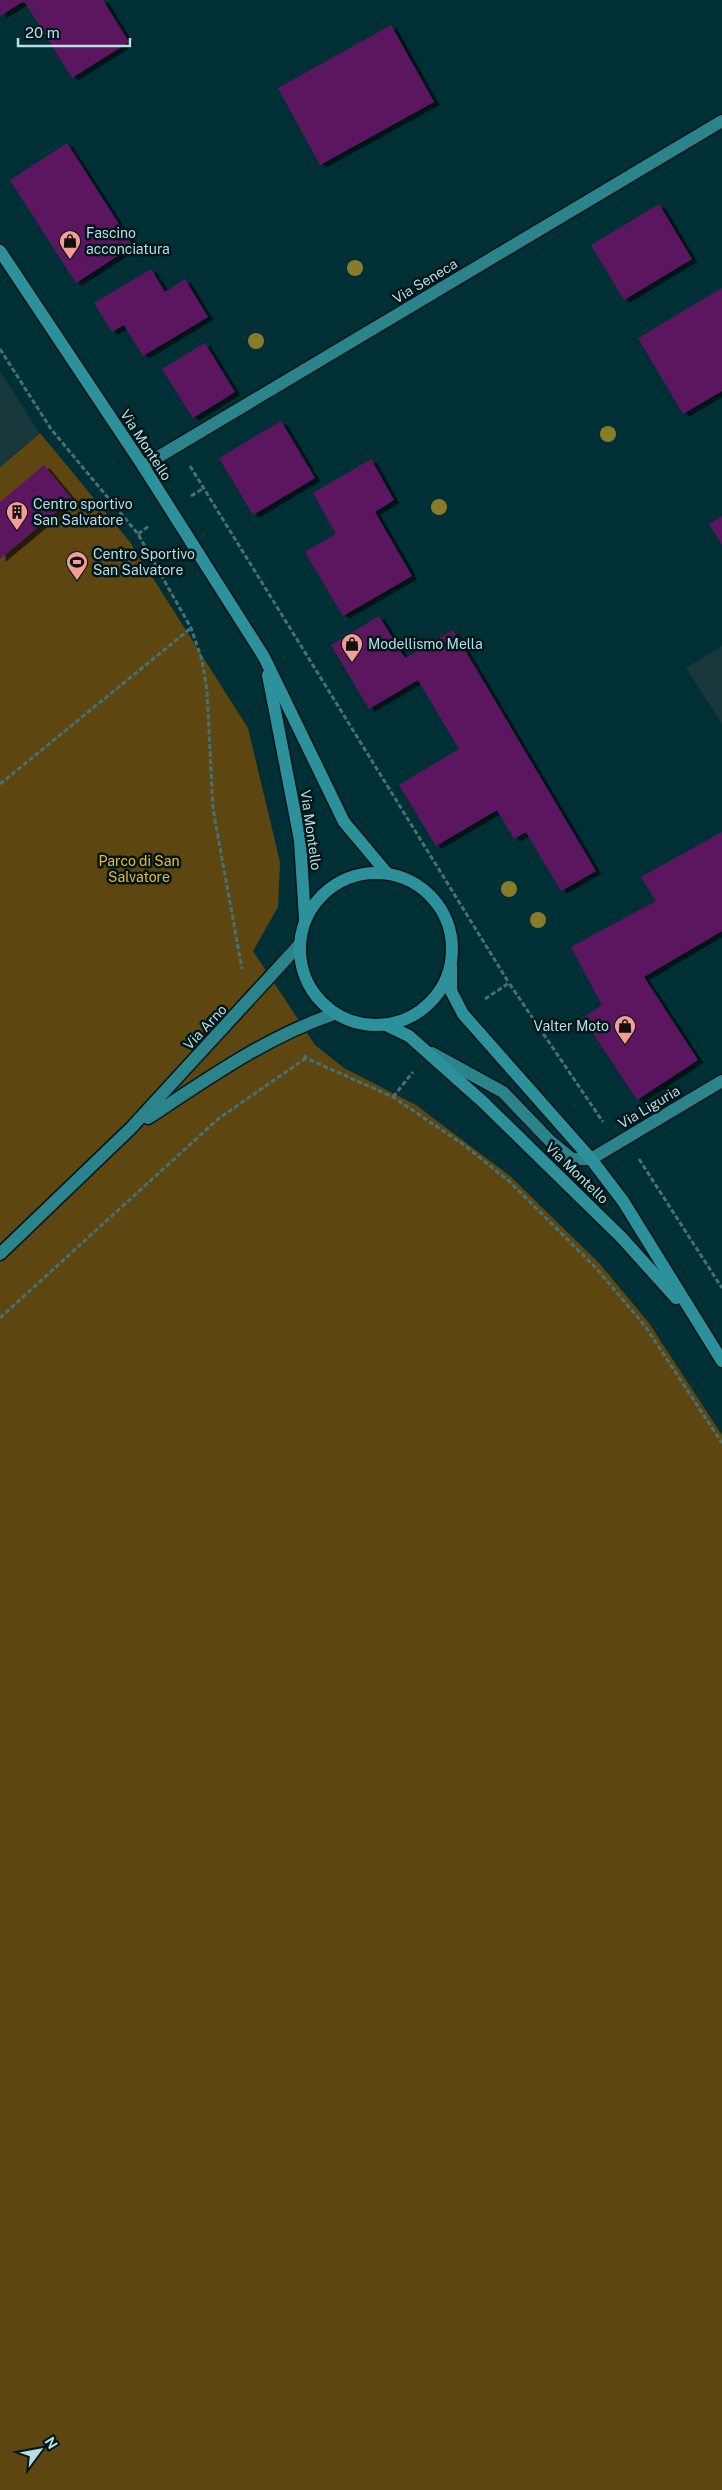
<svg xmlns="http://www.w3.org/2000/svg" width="722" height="2490" viewBox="0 0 722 2490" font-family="'Public Sans',sans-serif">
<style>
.built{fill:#19383b}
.green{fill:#5d4610}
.building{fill:#5b1960;filter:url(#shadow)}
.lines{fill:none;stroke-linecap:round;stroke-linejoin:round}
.street-casing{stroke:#001619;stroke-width:15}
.secondary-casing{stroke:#001619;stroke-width:15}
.path{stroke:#457176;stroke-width:3;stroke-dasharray:5 2.5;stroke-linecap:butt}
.street{stroke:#2b838c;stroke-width:12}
.secondary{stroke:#2c919b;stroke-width:12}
.tree{fill:#877c28}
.labels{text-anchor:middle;stroke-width:5;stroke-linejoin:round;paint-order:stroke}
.poi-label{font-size:14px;fill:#b7dee3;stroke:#001619;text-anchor:start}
.street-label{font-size:14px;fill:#b7dee3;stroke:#001619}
.park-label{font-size:14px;fill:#f5bb1d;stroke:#001619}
</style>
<defs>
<filter id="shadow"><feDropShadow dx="5.5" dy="3" stdDeviation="0" flood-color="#0009"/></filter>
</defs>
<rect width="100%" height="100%" fill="#003035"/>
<g class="built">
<path d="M 0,371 L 39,433 L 0,466 Z"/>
<path d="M 722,646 L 722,724 L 686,668 Z"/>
</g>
<path class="green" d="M 40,433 L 130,542 L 248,728 L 280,862 L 278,907 L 253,951 L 315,1045 L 344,1068 L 416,1105 L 510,1176 L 600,1264 L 649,1323 L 722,1435 L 722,2490 L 0,2490 L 0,467 Z"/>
<g class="building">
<path d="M 0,0 L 103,0 L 129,42 L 72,78 L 24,1 L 0,16 Z"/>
<path d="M 391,25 L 434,102 L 320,165 L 278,88 Z"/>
<path d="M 67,143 L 133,246 L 76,283 L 10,180 Z"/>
<path d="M 659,204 L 692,259 L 624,300 L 591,245 Z"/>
<path d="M 151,269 L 165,292 L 185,279 L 208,317 L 143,356 L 124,325 L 112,332 L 94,303 Z"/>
<path d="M 722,288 L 722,391 L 683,414 L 638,338 Z"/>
<path d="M 205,343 L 235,392 L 193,418 L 162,369 Z"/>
<path d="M 281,421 L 315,478 L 253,515 L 219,458 Z"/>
<path d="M 371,459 L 394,500 L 375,512 L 412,576 L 343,616 L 305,552 L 336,534 L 313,493 Z"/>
<path d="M 44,465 L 72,499 L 0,559 L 0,502 Z"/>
<path d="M 722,516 L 722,545 L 709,524 Z"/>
<path d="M 379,616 L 405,658 L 453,630 L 596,871 L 561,891 L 526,832 L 514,839 L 497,810 L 436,846 L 399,785 L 459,749 L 418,680 L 369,709 L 331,645 Z"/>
<path d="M 722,832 L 722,931 L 644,977 L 698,1060 L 637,1100 L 583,1018 L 602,1005 L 571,947 L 656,901 L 641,877 Z"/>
</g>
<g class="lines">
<g class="street-casing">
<g id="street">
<path d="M 143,466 L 722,121"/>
<path d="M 432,1053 L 503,1092 L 550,1141 L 572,1159 L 591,1159 L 722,1081"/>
<path d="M 148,1118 C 207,1079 266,1037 334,1014"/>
<path d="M 0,1254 L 131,1128 L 299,945"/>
</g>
</g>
<g class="secondary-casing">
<g id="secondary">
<path d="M 0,251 L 143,466 L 264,657 L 344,822 L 386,872"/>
<path d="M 268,675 L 300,840 L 305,919"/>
<circle cx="376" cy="949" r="76"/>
<path d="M 451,966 L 451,991 L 463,1014 L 591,1159 L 623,1201 L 722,1361"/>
<path d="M 386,1025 L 409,1036 L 483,1102 L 622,1238 L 676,1298"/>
</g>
</g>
<g class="path">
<path d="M 0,349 L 51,429 L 138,534 L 191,628 L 202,660 L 207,691 L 213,809 L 242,969"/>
<path d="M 190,466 L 509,983"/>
<path d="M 191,496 L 204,488"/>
<path d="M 138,534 L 149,526"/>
<path d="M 0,784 L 191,628"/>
<path d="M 485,999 L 509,983 L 603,1122"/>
<path d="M 304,1055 L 306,1058 L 393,1097 L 464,1145 L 509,1181 L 596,1268 L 645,1326 L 722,1443"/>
<path d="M 393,1097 L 413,1072"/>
<path d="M 639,1159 L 722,1288"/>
<path d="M 0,1318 L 218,1119 L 306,1058"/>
</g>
<use href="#street" class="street"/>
<use href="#secondary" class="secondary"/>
</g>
<g class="tree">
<circle cx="355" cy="268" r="8"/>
<circle cx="256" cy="341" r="8"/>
<circle cx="608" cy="434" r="8"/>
<circle cx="439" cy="507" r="8"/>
<circle cx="509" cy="889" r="8"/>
<circle cx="538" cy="920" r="8"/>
</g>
<defs>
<g id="shop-pin" transform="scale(1.125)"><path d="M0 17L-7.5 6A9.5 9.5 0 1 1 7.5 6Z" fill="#f59c95" stroke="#001619"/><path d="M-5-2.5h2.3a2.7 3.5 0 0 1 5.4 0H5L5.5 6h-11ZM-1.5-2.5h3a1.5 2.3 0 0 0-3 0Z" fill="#111"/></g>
<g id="building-pin" transform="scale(1.125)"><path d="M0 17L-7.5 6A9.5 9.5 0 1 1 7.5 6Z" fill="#f59c95" stroke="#001619"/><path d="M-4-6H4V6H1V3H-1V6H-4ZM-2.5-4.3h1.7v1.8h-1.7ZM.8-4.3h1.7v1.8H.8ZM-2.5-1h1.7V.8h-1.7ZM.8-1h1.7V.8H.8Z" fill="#111"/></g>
<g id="stadium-pin" transform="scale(1.125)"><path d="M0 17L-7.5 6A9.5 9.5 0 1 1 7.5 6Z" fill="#f59c95" stroke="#001619"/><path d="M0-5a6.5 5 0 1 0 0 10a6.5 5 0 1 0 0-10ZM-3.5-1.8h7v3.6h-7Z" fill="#111"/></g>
</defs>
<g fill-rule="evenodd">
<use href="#shop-pin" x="70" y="241"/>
<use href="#building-pin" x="17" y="512"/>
<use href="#stadium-pin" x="77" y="562"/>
<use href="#shop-pin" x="352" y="644"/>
<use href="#shop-pin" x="625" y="1026"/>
</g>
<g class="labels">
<g class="poi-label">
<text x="86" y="238">Fascino<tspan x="86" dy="16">acconciatura</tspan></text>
<text x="33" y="509">Centro sportivo<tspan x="33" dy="16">San Salvatore</tspan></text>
<text x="93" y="559">Centro Sportivo<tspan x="93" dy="16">San Salvatore</tspan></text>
<text x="368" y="649">Modellismo Mella</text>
<text x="609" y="1031" text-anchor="end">Valter Moto</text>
</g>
<g class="street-label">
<text transform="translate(425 281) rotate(-31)" y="5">Via Seneca</text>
<text transform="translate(146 445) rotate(57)" y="5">Via Montello</text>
<text transform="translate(311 830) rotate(82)" y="5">Via Montello</text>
<text transform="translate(205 1027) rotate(-47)" y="5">Via Arno</text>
<text transform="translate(649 1107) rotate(-31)" y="5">Via Liguria</text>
<text transform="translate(577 1173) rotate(44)" y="5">Via Montello</text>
</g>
<g class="park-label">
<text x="139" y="866">Parco di San<tspan x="139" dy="16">Salvatore</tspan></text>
</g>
</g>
<g transform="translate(40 2450) rotate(58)" stroke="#001619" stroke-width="4" paint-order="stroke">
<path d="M0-4L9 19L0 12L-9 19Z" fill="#b7dee3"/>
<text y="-8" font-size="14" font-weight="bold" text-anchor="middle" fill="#b7dee3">N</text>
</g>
<path d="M18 38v8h112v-8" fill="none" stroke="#b7dee3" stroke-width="2.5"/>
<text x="25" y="38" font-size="15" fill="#b7dee3" stroke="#001619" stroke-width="4" paint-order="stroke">20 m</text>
</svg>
